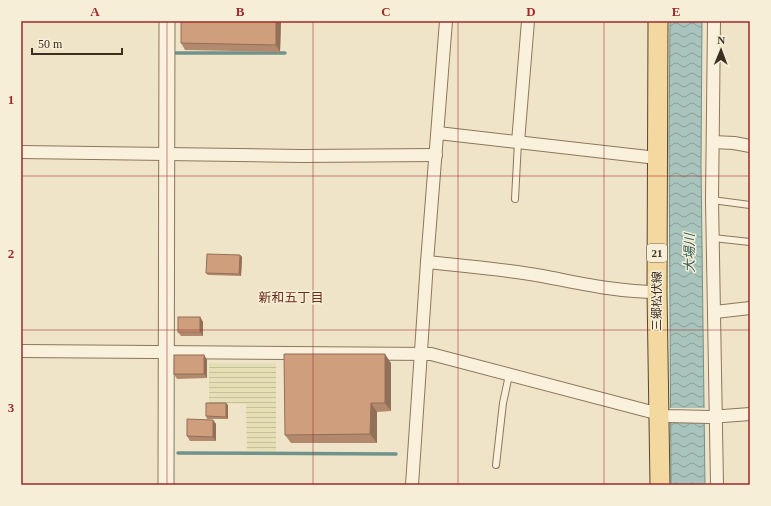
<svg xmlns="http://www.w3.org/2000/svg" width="771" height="506" viewBox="0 0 771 506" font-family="'Times New Roman','Noto Sans JP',serif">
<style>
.farmland{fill:url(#farmland-rules)}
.water{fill:url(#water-waves);stroke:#6f938a}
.pier{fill:#f0e4c8}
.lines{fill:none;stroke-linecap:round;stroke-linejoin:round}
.stream{stroke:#6f938a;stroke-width:3.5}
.service-casing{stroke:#8d765c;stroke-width:8}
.minor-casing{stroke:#8d765c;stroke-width:14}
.tertiary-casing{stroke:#8d765c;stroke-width:17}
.primary-casing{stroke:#5b4430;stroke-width:21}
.service{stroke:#faf1dc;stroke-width:6}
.minor{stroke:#faf1dc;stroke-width:12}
.tertiary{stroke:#faf1dc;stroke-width:15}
.primary{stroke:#f3d9a0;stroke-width:19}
.wall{fill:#b2896c}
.shaded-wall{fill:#916f58}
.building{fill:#cf9f7d;stroke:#916f58}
.grid{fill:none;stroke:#9e2a2b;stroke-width:1;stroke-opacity:0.55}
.labels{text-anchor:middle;stroke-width:3;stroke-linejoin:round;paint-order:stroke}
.shield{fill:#f7eed8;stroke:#756857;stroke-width:1}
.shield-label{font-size:11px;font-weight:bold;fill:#3d2e20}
.street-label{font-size:12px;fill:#3d2e20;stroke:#f7eed8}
.water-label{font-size:13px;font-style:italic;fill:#2f5d5a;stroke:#f7eed8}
.neighbourhood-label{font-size:13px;fill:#6b2e1e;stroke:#f7eed8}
.neatline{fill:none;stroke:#9e2a2b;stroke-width:1.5}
.grid-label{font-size:13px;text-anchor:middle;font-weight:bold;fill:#9e2a2b}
</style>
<defs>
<pattern id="farmland-rules" width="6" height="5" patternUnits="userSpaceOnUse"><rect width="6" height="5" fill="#e6deb5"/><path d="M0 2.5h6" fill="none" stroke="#c6bf9b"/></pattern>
<pattern id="water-waves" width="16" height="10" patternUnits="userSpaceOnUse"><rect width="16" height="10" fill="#a9c4bc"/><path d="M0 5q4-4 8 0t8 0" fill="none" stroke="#8ba098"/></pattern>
</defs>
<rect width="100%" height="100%" fill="#f0e4c8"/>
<path class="farmland" d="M 209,363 L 276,363 L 276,451 L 247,450 L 246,404 L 209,403 Z"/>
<path class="water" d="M 670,21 L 702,21 L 701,164 L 705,485 L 671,485 L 669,137 Z"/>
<rect class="pier" x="668" y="408" width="38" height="15"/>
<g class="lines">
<g class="stream">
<path d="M 172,53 L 285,53"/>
<path d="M 178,453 L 396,454"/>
</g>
<g class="service-casing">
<g id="service">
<path d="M 515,199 L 518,142"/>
<path d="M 712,200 L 750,205"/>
<path d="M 713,238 L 750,242"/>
<path d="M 496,465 L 503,403 L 509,375"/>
</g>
</g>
<g class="minor-casing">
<g id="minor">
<path d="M 714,21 L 712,200 L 717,485"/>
<path d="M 438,133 L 657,158"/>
<path d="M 518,142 L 528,21"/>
<path d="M 713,142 L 734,143 L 750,146"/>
<path d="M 21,152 L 301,156 L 436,155"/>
<path d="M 427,262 C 465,266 504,269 542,276 C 580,283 617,292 657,292"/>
<path d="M 715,312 L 750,308"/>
<path d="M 21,351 L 431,354 L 667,416 L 710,417 L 750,414"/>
<path d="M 412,485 L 427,262 L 446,21"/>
</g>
</g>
<g class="tertiary-casing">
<path id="tertiary" d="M 166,485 L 167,21"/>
</g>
<g class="primary-casing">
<path id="primary" d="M 658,21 L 657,292 L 660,485"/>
</g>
<use href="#service" class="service"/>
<use href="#minor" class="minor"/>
<use href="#tertiary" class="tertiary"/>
<use href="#primary" class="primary"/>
</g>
<g class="wall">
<path d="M 281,21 L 280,52 L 185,50 L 181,43 Z"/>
<path d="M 240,255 L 242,257 L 241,276 L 208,275 L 206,273 Z"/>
<path d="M 200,317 L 203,322 L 203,336 L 181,336 L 178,332 Z"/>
<path d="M 204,355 L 207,360 L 207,378 L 177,379 L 174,374 Z"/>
<path d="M 391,363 L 391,411 L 377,412 L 377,443 L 291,443 L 285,435 Z"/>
<path d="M 228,405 L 228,419 L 207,419 L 206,416 Z"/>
<path d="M 213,420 L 216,424 L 216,441 L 190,441 L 187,436 Z"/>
</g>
<g class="shaded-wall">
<path d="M 276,21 L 281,21 L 280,52 L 276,45 Z"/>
<path d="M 240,255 L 242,257 L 241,276 L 239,274 Z"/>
<path d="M 200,317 L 203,322 L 203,336 L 200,332 Z"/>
<path d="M 385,354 L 391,363 L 391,411 L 385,403 Z"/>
<path d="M 204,355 L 207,360 L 207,378 L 204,374 Z"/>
<path d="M 226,403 L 228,405 L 228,419 L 226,417 Z"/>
<path d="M 371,403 L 377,412 L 377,443 L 370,434 Z"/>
<path d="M 213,420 L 216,424 L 216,441 L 213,437 Z"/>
</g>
<g class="building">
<path d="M 181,21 L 276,21 L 276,45 L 181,43 Z"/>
<path d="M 207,254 L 240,255 L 239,274 L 206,273 Z"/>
<rect x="178" y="317" width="22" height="15"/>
<path d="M 284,354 L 385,354 L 385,403 L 371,403 L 370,434 L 285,435 Z"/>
<rect x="174" y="355" width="30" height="19"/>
<path d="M 206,403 L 226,403 L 226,417 L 206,416 Z"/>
<path d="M 187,419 L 213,420 L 213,437 L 187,436 Z"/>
</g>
<path class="grid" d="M 167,21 L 167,485M 313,21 L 313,485M 458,21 L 458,485M 604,21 L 604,485M 21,176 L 750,176M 21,330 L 750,330"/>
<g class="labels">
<rect class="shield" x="647" y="244" width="20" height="18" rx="3"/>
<g class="shield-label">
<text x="657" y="257">21</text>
</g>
<g class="street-label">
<text transform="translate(657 301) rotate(-90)" y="4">三郷松伏線</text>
</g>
<g class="water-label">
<text transform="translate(689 253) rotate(-90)" y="5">大場川</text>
</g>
<g class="neighbourhood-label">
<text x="291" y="302">新和五丁目</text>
</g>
</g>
<rect width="771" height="506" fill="none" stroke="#f7eed8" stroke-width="44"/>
<g transform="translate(721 50) rotate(1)" stroke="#f7eed8" stroke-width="3" paint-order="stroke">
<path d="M0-3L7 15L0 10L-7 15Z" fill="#3d2e20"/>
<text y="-6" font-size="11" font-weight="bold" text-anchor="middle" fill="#3d2e20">N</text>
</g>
<path d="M32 48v6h90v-6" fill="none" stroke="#3d2e20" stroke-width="2"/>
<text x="38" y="48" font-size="12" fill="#3d2e20" stroke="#f7eed8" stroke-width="3" paint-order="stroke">50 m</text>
<rect x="22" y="22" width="727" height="462" class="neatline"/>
<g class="grid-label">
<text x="95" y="16">A</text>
<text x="240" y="16">B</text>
<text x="386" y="16">C</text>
<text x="531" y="16">D</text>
<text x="676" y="16">E</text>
<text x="11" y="104">1</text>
<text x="11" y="258">2</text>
<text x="11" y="412">3</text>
</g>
</svg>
